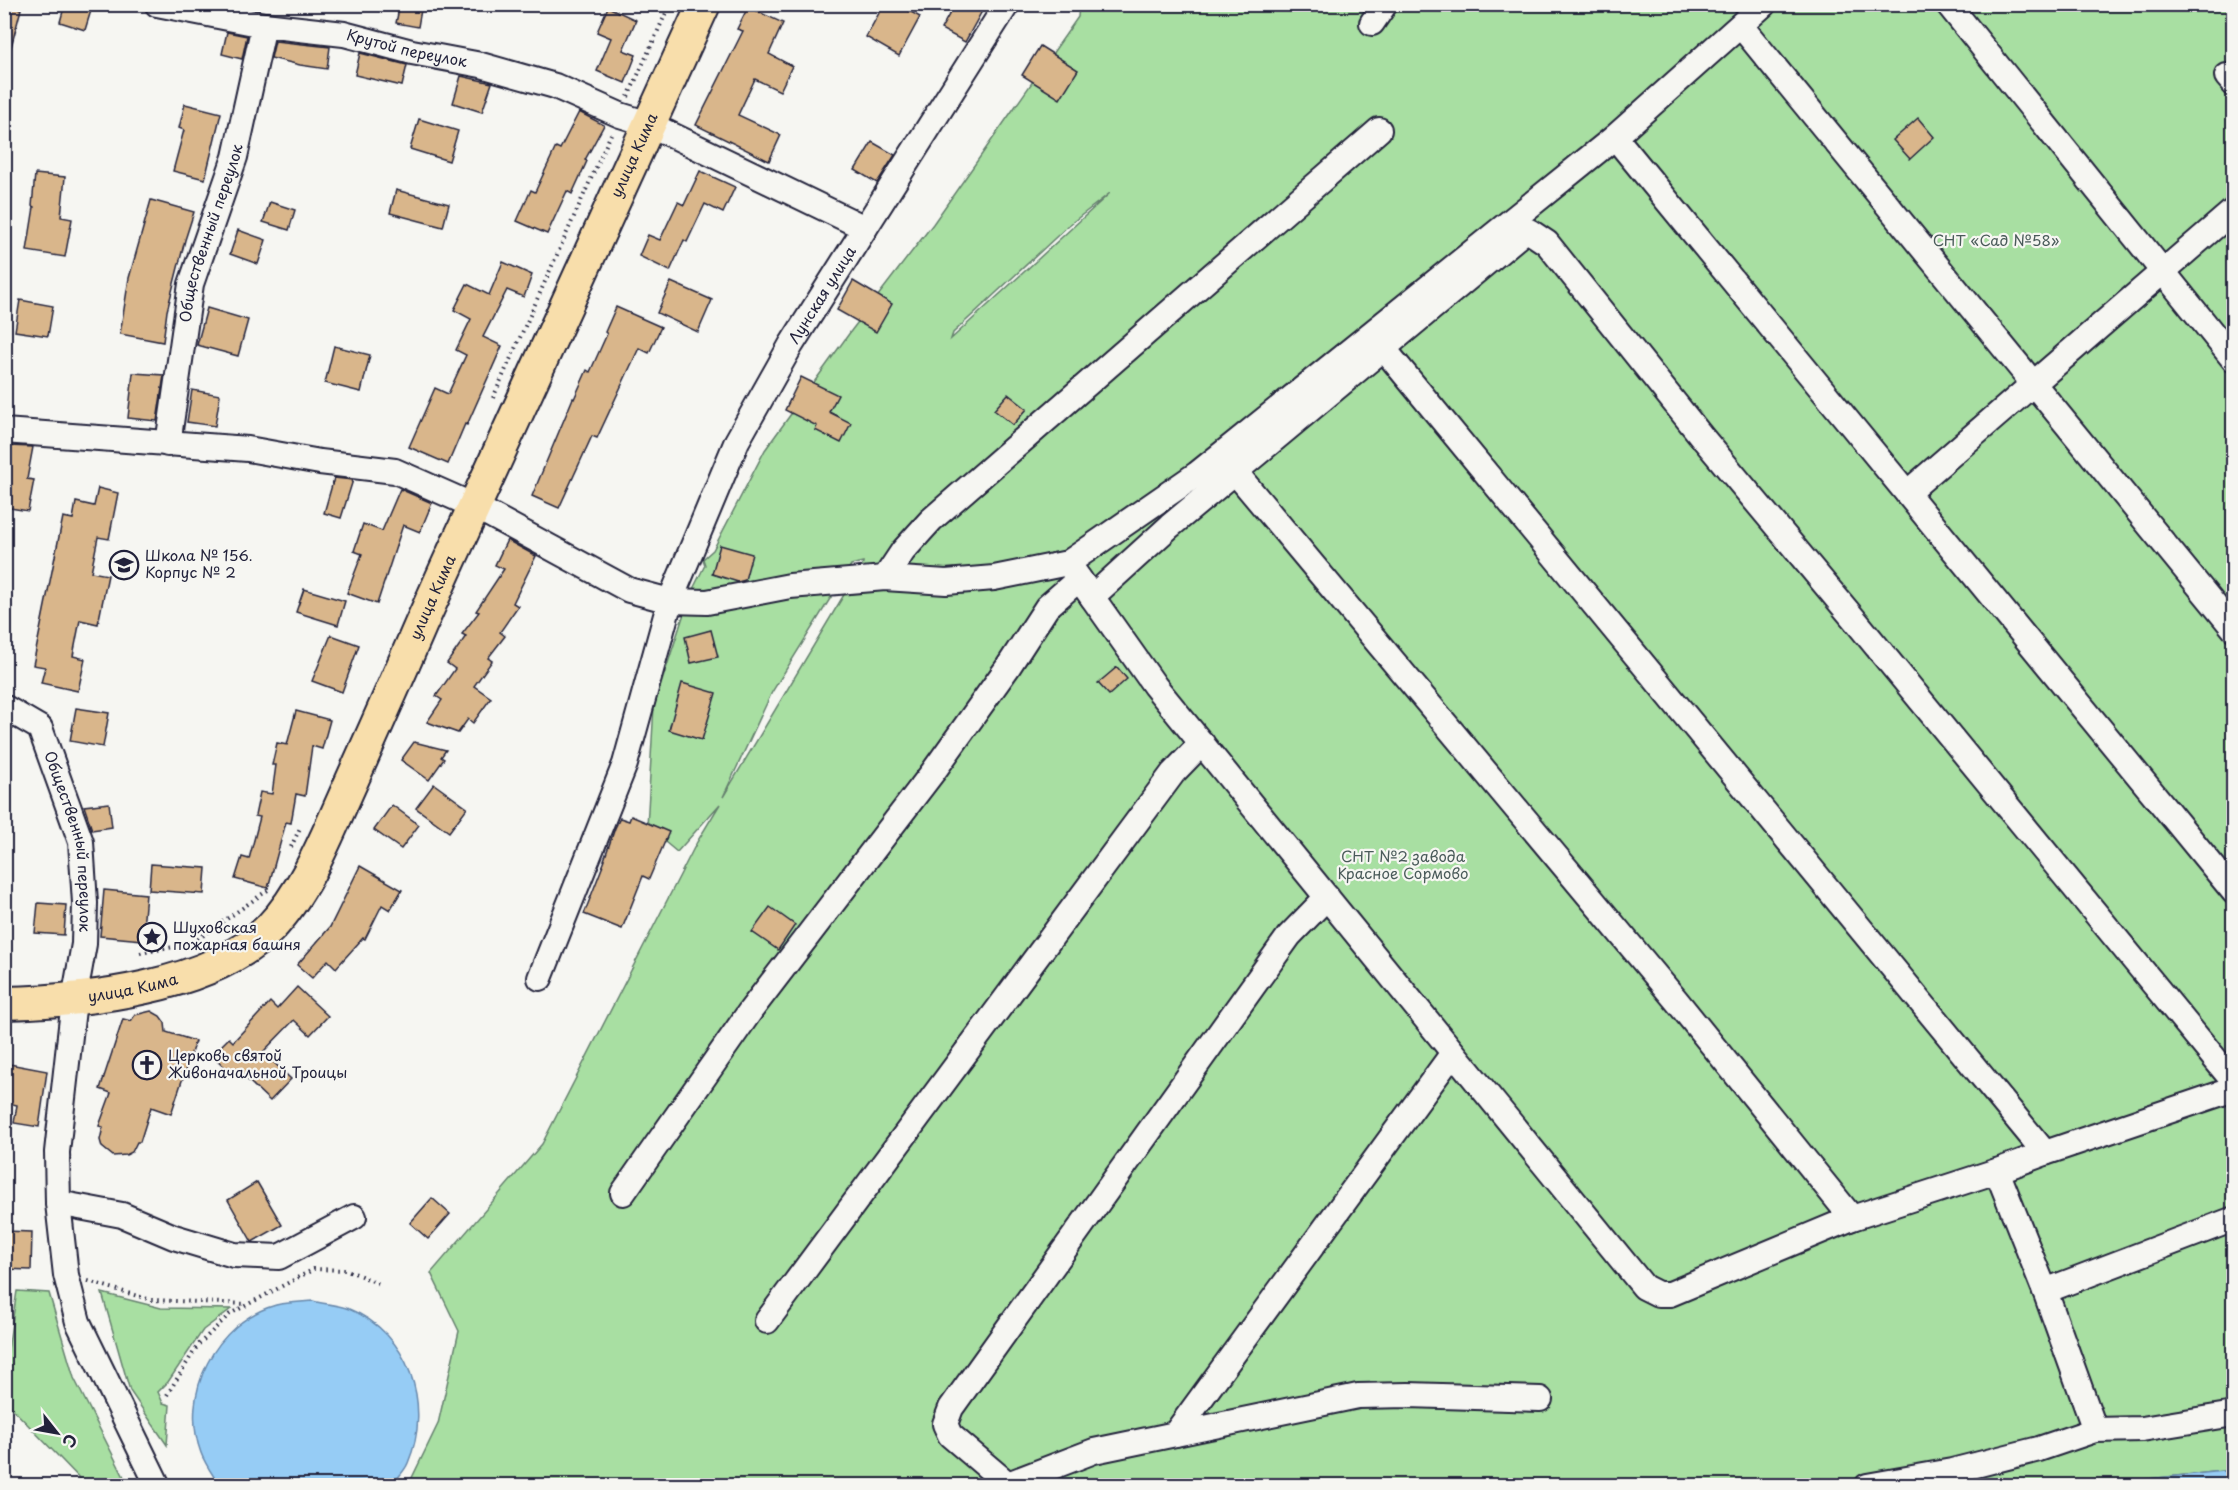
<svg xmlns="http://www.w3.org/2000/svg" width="2238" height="1490" viewBox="0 0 2238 1490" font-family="'Playpen Sans',sans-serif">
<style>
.green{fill:#a8dfa2;stroke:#65806e;stroke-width:1.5;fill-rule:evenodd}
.water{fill:#96ccf5;stroke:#6888ab;stroke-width:1.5}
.building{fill:#d9b68b;stroke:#22223b;stroke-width:1.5}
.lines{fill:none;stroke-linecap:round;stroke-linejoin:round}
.minor-casing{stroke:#22223b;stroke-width:28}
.major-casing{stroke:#22223b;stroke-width:36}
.path{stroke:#22223b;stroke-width:4;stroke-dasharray:1.5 4.5;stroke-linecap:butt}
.minor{stroke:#f6f6f2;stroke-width:24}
.major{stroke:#f8deab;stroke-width:32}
.labels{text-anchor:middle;stroke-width:4.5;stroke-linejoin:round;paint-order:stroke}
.street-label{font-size:15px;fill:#22223b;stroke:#f6f6f2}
.park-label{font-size:15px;fill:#4a5b5a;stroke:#f6f6f2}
.poi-label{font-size:15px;fill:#22223b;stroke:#f6f6f2;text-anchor:start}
</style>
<rect width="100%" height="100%" fill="#f6f6f2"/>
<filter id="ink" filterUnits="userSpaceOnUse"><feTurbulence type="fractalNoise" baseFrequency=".0167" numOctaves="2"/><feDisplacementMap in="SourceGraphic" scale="12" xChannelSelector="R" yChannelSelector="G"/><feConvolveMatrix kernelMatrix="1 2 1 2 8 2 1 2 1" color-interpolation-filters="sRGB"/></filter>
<g filter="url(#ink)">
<g class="green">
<path d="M 1079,5 L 2233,5 L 2233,1472 L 2223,1471 L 2148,1479 L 2130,1486 L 408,1486 L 438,1424 L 459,1331 L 431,1273 L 542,1144 L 697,842 L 720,804 L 677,852 L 647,827 L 654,706 L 690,595 L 705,565 L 703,559 L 713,550 L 765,450 L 851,331 L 933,224 L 1078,17 ZM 1110,193 L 951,339 L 953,333 L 1069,225 ZM 863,562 L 863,563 L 723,797 L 772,692 L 851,565 Z"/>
<path d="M 17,1291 L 49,1293 L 74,1378 L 128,1485 L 86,1485 L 5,1401 L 5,1369 Z"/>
<path d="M 102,1293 L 161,1308 L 231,1309 L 203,1330 L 168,1382 L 158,1392 L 163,1403 L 170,1405 L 167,1445 L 130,1391 Z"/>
</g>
<g class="water">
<path d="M 313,1301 C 324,1304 338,1305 349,1309 C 409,1333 433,1405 408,1463 C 405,1471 397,1478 392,1485 L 219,1485 C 213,1475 205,1464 201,1453 C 179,1394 215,1322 276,1305 C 287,1302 301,1302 313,1301 Z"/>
<path d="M 2223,1471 L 2233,1472 L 2233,1485 L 2130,1485 L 2148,1479 Z"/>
</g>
<g class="building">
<path d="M 65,4 L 93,4 L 85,30 L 60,22 Z"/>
<path d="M 400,4 L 422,4 L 418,27 L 396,23 Z"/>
<path d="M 884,4 L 897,4 L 920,17 L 899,56 L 866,37 Z"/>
<path d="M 955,4 L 970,4 L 982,11 L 965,42 L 941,29 Z"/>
<path d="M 4,5 L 21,9 L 10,51 L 4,51 Z"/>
<path d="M 608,7 L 636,20 L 623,50 L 636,55 L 625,83 L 597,71 L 611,38 L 597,32 Z"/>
<path d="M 748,7 L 783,23 L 769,54 L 792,66 L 780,91 L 755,79 L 738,115 L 781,135 L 769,161 L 696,125 L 743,31 L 737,29 Z"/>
<path d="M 227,32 L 247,36 L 242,59 L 222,54 Z"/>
<path d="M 275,41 L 330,47 L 327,69 L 300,65 L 271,58 Z"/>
<path d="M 1040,46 L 1078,70 L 1060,99 L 1022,75 Z"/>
<path d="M 360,53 L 407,65 L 402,86 L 355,75 Z"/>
<path d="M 461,76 L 492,83 L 482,112 L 453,103 Z"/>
<path d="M 185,104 L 221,113 L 205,179 L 173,171 L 184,130 L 179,128 Z"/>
<path d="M 579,112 L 604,125 L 585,160 L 587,161 L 572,194 L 567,191 L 547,234 L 517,221 L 531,190 L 535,192 L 556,147 L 560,149 Z"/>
<path d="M 1918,118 L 1934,137 L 1910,159 L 1893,140 Z"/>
<path d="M 419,119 L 458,131 L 449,161 L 410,149 Z"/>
<path d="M 872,142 L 895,155 L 877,183 L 855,170 Z"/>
<path d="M 700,171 L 735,187 L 723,213 L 705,204 L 687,242 L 684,240 L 670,271 L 639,256 L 648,235 L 660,240 L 678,202 L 684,205 Z"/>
<path d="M 35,174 L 65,177 L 61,217 L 72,219 L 65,257 L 27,251 L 34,207 L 32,206 Z"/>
<path d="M 396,190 L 449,204 L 443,227 L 390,213 Z"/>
<path d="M 151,200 L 194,212 L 185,240 L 167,311 L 163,342 L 120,334 L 129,278 Z"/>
<path d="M 270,202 L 295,210 L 289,230 L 263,222 Z"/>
<path d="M 238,230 L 266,240 L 258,264 L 230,254 Z"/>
<path d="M 503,262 L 532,275 L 524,297 L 507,290 L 483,337 L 502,346 L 467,425 L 465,424 L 448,464 L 409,447 L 435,388 L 448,394 L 466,355 L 456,350 L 471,319 L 454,310 L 467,284 L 489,295 Z"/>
<path d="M 853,281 L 892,304 L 876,332 L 837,310 Z"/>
<path d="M 671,282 L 712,300 L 698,332 L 657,313 Z"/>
<path d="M 20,300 L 53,306 L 48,336 L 15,331 Z"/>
<path d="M 616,307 L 661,327 L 649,353 L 639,348 L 597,438 L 592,436 L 559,508 L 532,496 L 573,398 L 574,399 L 587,370 L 590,372 L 607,334 L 605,332 Z"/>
<path d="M 207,308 L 248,320 L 238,356 L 197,345 Z"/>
<path d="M 334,346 L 370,355 L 361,392 L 325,383 Z"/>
<path d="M 133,373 L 164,375 L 157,421 L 128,418 Z"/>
<path d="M 801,377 L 838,395 L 829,412 L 851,423 L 841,443 L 815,430 L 817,426 L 785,410 Z"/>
<path d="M 192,390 L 220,395 L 215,426 L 187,422 Z"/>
<path d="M 1008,394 L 1027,409 L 1013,425 L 994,410 Z"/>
<path d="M 8,446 L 33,447 L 27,479 L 34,480 L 28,511 L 4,507 L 4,463 Z"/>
<path d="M 334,478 L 353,480 L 341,518 L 324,513 Z"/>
<path d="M 98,488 L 118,493 L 109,539 L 98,537 L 91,572 L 108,575 L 98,624 L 80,620 L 73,656 L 85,659 L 78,691 L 41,683 L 45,667 L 33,665 L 63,517 L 73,519 L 76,502 L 94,506 Z"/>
<path d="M 400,489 L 432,503 L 420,532 L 403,525 L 377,604 L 347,593 L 362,554 L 354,551 L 363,524 L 382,531 Z"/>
<path d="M 507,540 L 536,556 L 513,603 L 518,606 L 500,632 L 505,636 L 488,658 L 492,661 L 474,686 L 491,698 L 473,723 L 468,719 L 458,733 L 427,722 L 442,700 L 436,696 L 455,669 L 447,663 L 466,636 L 462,634 L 479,612 L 476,611 L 504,569 L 495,565 Z"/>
<path d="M 720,545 L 752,554 L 745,580 L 738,582 L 712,574 Z"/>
<path d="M 304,589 L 345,601 L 338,625 L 296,612 Z"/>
<path d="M 711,630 L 718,657 L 691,663 L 685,637 Z"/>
<path d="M 331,635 L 359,645 L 342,692 L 312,681 Z"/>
<path d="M 1117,667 L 1127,679 L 1109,695 L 1098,683 Z"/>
<path d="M 682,683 L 716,693 L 702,740 L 669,730 Z"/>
<path d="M 76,708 L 109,713 L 103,747 L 70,741 Z"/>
<path d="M 296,711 L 330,720 L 322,749 L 312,746 L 305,796 L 296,794 L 291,823 L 286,822 L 268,888 L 235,879 L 242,857 L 249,859 L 260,817 L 255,816 L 260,792 L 272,794 L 276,765 L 272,765 L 277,743 L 287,745 Z"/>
<path d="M 414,742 L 446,750 L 441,757 L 444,759 L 429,780 L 401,760 Z"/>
<path d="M 434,784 L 467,808 L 449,832 L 416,808 Z"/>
<path d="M 109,803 L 112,827 L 92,830 L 84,806 Z"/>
<path d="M 392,805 L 419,825 L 401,849 L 374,830 Z"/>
<path d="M 631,816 L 669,832 L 649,879 L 643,876 L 622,929 L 584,914 L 605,860 L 604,860 L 615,828 L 620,818 L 629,821 Z"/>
<path d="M 151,864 L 206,868 L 204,894 L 149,890 Z"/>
<path d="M 360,866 L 402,890 L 390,910 L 382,905 L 365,939 L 363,938 L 336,968 L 328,960 L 312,978 L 297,965 L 330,927 Z"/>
<path d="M 104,890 L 146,894 L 142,940 L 100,936 Z"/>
<path d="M 38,903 L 66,905 L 64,935 L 35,933 Z"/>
<path d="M 770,907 L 795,925 L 778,950 L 752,932 Z"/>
<path d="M 297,987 L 328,1016 L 310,1035 L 294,1020 L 263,1052 L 291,1079 L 270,1101 L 236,1069 L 232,1074 L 212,1055 L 229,1038 L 233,1042 L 270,1002 L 277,1009 Z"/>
<path d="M 151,1011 L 160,1016 L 165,1023 L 166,1032 L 195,1041 L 171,1114 L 151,1107 L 140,1142 L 137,1142 L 132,1152 L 126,1155 L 113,1156 L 102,1147 L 100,1140 L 103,1127 L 99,1126 L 111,1093 L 100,1089 L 123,1019 L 131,1021 L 135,1015 Z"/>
<path d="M 4,1063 L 47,1071 L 39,1127 L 14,1123 L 17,1105 L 4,1102 Z"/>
<path d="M 257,1182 L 282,1225 L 252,1242 L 228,1200 Z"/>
<path d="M 432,1198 L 450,1214 L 428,1239 L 410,1223 Z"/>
<path d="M 4,1231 L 32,1232 L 31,1270 L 4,1269 Z"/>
</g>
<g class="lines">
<g class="minor-casing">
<g id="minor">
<path id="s1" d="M 157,4 L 264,25 L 344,34 L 412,52 L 481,65 L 555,86 L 620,115 L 649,124 L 865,228"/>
<path d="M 1948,4 L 2234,360"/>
<path d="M 1372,23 L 1385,4"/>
<path d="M 1741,26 L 2234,629"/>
<path d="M 2227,76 L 2234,84"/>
<path d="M 1615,137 L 2234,892"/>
<path d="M 1384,349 L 2045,1153"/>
<path d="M 4,431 L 248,449 L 320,462 L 395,471 L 474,506 L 629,590 L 670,601 L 707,602 L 790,586 L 885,578 L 946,582 L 994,578 L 1068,563 L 1197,474 L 1615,137 L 1764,4"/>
<path id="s2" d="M 168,444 L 191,284 L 235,157 L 264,25"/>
<path d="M 1236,473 L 1676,1000 L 1852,1218"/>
<path d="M 1907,493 L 2234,210"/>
<path d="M 1068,563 L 1155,686 L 1644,1287 L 1658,1294 L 1670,1294 L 1852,1218 L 1997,1171 L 2045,1153 L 2234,1089"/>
<path d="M 885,578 L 903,551 L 931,520 L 1379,130"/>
<path d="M 1092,597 L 1170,526 L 1521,234 L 1529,231 L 1547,243 L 1702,437 L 1859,625 L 2234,1082"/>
<path id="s3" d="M 4,707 L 40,728 L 81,842 L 85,903 L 84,944 L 74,1000 L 57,1152 L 58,1203 L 66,1275 L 78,1322 L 158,1486"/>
<path id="s4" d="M 540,978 L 625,764 L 670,601 L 737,441 L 791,345 L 1007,4"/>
<path d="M 623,1193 L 751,1010 L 933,772 L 1008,667 L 1047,607 L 1079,579"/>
<path d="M 58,1203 L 122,1215 L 174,1237 L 234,1255 L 279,1257 L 354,1217"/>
<path d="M 2045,1291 L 2234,1219"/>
<path d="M 767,1321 L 1173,773 L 1202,743"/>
<path d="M 2095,1430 L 2142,1429 L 2234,1414"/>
<path d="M 1175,1434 L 1453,1053"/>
<path d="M 1008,1484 L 1094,1451 L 1358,1396 L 1408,1395 L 1540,1399"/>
<path d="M 1010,1486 L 950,1435 L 945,1424 L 951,1408 L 1289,936 L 1327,897"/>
<path d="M 1867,1486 L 1952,1471 L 2039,1449 L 2095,1430 L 2045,1291 L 1997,1171"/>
</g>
</g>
<g class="major-casing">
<g id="major">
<path id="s5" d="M 4,1003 C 85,1001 211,988 270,928 C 303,894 325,841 344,798 C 370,740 396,682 421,624 C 514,417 609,211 704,4"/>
</g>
</g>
<g class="path">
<path d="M 628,97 L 670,4"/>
<path d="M 493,398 L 611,134"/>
<path d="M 291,847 L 301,826"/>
<path d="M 140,953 L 191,944 L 268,890"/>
<path d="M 88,1281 L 151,1300 L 246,1304"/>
<path d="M 167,1395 L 198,1345 L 230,1314 L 314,1269 L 347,1270 L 382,1285"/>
</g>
<use href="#minor" class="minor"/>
<use href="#major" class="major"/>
</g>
</g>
<defs>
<g id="school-ring" transform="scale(1.5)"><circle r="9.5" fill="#f6f6f2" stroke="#22223b" stroke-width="1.5"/><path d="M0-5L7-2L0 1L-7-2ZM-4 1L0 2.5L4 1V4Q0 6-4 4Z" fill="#22223b"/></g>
<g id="sight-ring" transform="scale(1.5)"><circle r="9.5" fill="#f6f6f2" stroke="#22223b" stroke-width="1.5"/><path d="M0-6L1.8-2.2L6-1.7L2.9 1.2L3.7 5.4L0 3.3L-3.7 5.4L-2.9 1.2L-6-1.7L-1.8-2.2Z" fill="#22223b"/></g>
<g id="church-ring" transform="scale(1.5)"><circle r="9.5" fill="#f6f6f2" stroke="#22223b" stroke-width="1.5"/><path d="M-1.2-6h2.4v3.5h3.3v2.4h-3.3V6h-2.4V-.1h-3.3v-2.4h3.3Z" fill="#22223b"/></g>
</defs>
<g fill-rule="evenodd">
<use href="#school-ring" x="124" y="565"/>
<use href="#sight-ring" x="152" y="937"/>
<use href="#church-ring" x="147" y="1065"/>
</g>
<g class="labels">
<g class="street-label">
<text dy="5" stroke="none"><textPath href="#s1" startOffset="254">Крутой переулок</textPath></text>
<text dy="5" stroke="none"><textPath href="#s5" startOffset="1138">улица Кима</textPath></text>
<text dy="5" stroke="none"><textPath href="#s2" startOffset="216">Общественный переулок</textPath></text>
<text dy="5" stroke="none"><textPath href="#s4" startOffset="742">Лунская улица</textPath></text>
<text dy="5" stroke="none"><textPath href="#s5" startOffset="652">улица Кима</textPath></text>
<text dy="5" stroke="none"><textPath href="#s3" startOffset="160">Общественный переулок</textPath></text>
<text dy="5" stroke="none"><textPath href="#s5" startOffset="130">улица Кима</textPath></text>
</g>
<g class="park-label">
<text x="1996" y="246">СНТ «Сад №58»</text>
<text x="1403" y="862">СНТ №2 завода<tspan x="1403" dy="17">Красное Сормово</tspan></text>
</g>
<g class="poi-label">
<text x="145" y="561">Школа № 156.<tspan x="145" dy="17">Корпус № 2</tspan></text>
<text x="173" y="933">Шуховская<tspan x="173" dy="17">пожарная башня</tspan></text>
<text x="168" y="1061">Церковь святой<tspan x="168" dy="17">Живоначальной Троицы</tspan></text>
</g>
</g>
<rect width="2238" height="1490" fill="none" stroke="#f6f6f2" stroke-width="24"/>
<rect x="12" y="12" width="2214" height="1466" fill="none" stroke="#22223b" stroke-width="2" filter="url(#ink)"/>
<g transform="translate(57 1433) rotate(121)" stroke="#f6f6f2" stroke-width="4.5" paint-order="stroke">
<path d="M0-4.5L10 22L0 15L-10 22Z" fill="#22223b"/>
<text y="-9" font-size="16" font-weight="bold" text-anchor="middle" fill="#22223b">С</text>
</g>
</svg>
